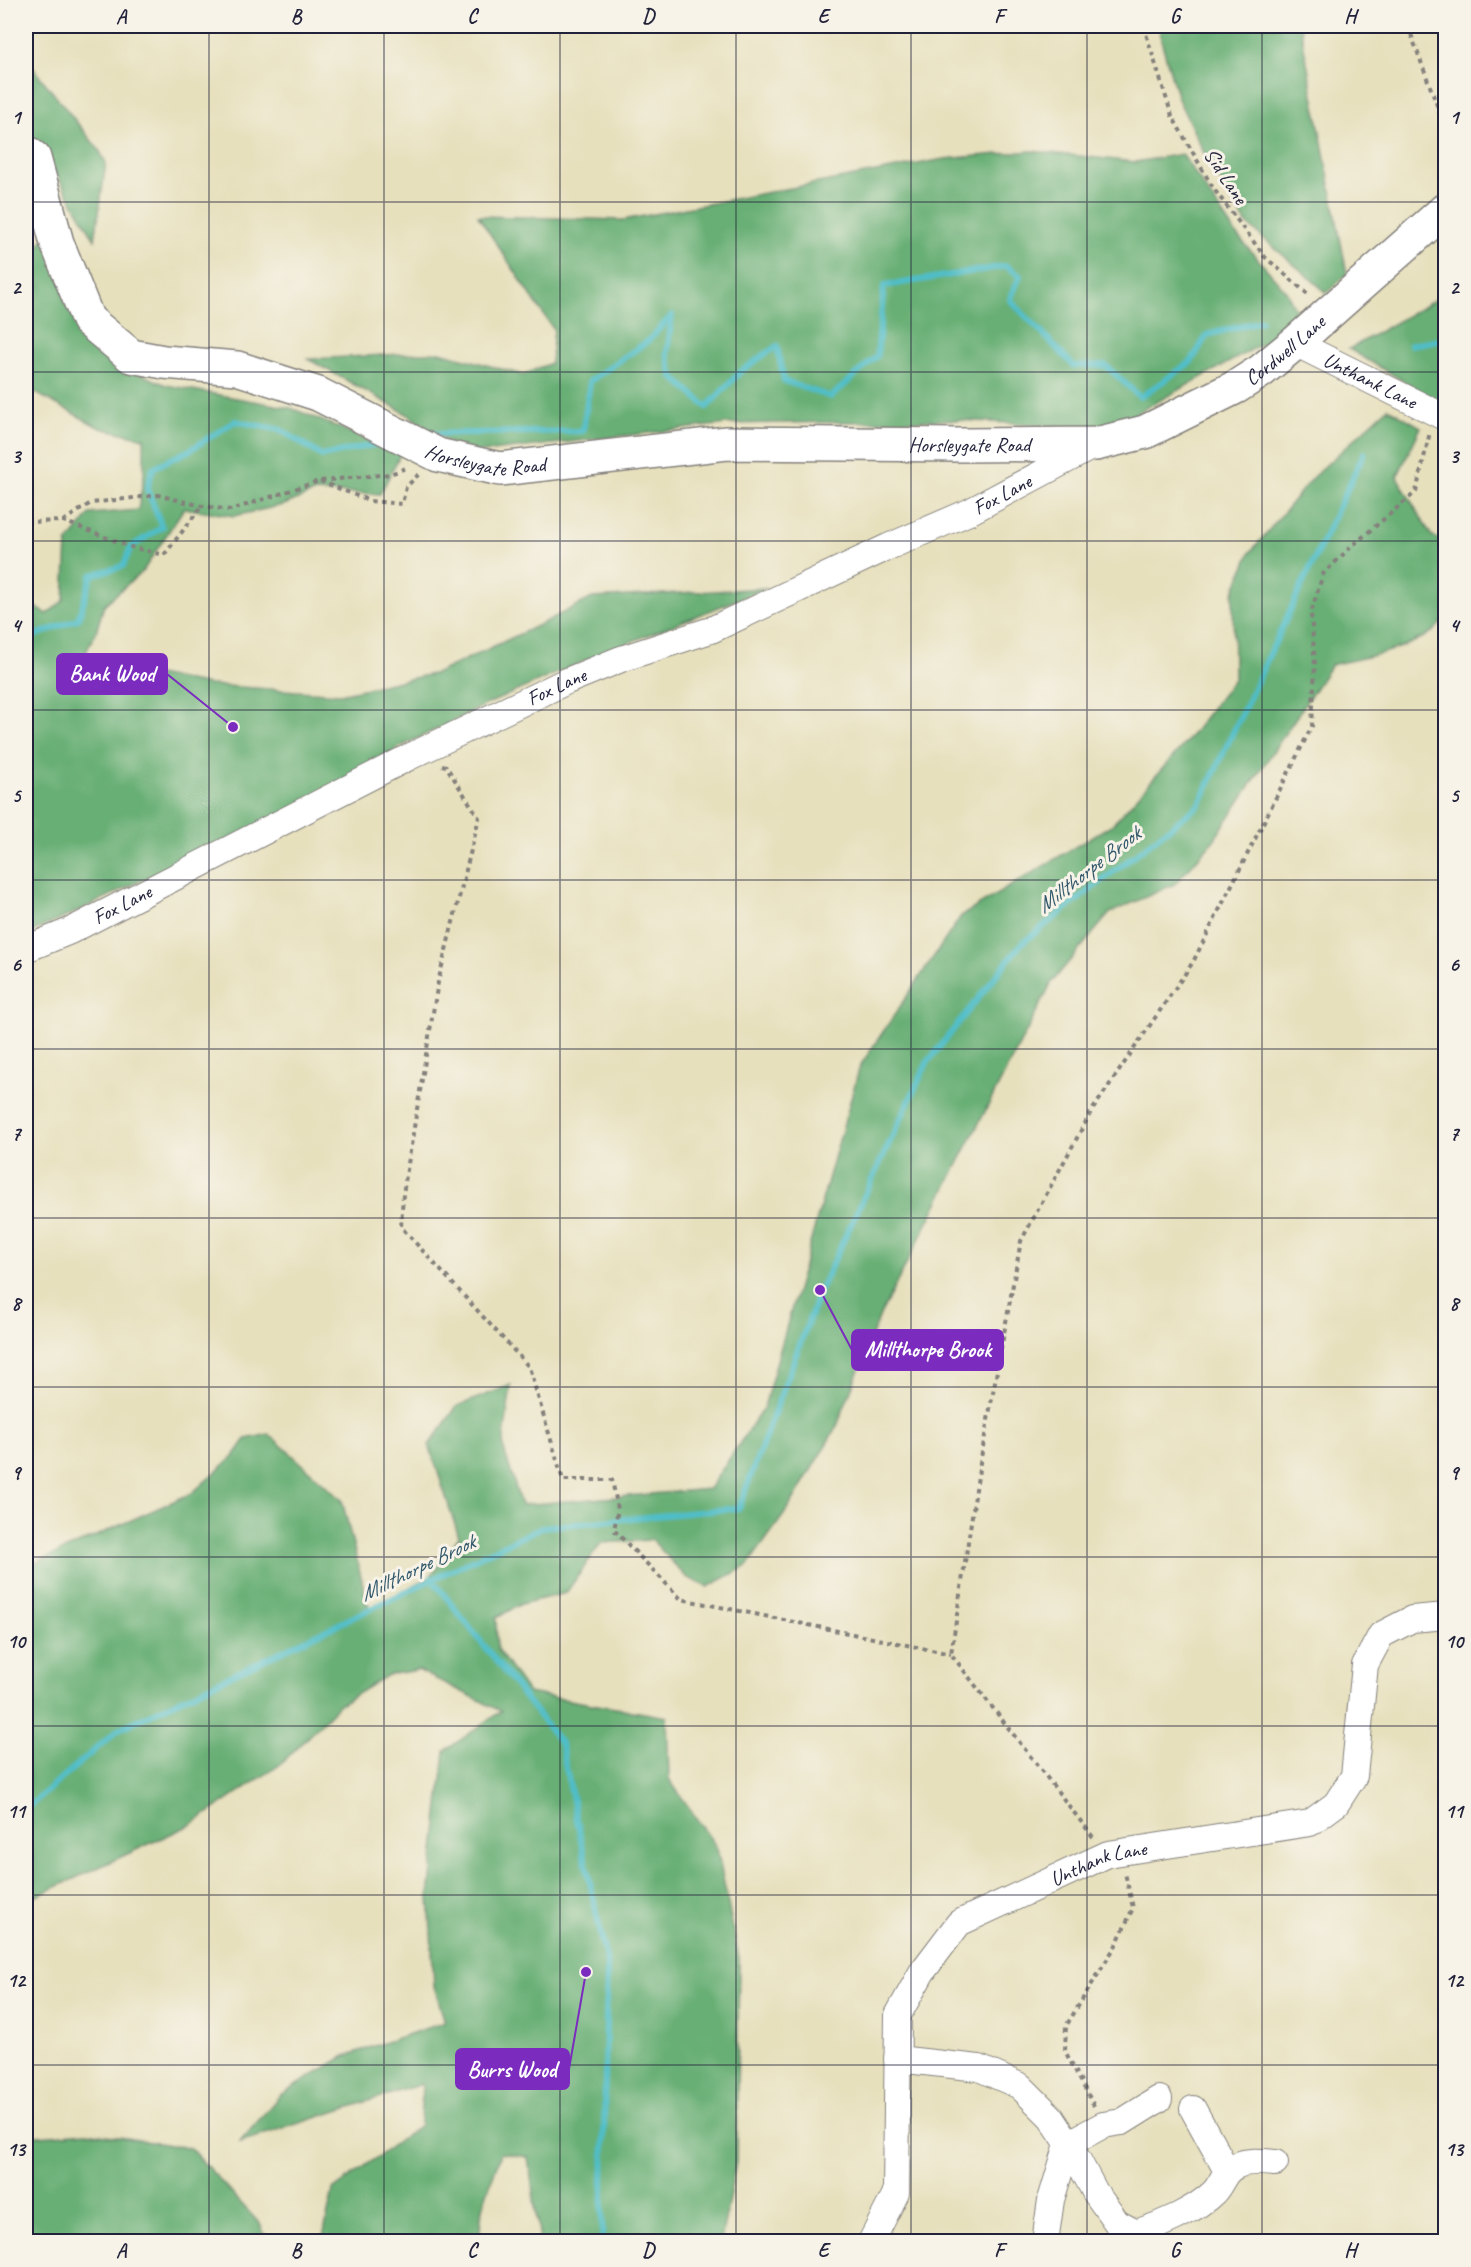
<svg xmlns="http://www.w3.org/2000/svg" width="1471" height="2267" viewBox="0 0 1471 2267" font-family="Caveat,sans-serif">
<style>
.forest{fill:#68af75;stroke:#456858;stroke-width:1.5}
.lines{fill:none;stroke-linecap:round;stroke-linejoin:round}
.stream{stroke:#4fbdc8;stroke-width:6}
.minor-casing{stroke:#84817c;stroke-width:28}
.major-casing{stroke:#84817c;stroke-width:36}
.path{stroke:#84817c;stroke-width:4;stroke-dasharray:4.5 4.5;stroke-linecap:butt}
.minor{stroke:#fff;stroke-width:26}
.major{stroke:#fff;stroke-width:33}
.grid{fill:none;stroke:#22223b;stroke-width:1.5;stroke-opacity:0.55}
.labels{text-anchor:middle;stroke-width:6;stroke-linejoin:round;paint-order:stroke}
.street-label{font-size:21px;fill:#22223b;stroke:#f7f3e8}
.water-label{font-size:22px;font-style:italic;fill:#32586c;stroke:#f7f3e8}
.leader{fill:none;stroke:#7b2cbf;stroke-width:2}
.callout-dot{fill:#7b2cbf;stroke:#f7f3e8;stroke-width:2}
.callout{fill:#7b2cbf;stroke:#7b2cbf;stroke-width:2}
.callout-label{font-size:22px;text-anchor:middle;font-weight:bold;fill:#fff}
.neatline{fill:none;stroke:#22223b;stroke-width:2}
.grid-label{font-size:20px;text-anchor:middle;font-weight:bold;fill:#22223b}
</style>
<rect width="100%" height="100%" fill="#f7f3e8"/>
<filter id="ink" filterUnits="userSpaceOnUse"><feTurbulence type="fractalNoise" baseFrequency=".0167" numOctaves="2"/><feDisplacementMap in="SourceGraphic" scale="12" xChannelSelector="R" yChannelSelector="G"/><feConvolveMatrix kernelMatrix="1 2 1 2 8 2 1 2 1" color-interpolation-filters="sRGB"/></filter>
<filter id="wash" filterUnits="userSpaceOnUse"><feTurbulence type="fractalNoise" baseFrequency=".008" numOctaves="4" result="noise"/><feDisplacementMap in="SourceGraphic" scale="24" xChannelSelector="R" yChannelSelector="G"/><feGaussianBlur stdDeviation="1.35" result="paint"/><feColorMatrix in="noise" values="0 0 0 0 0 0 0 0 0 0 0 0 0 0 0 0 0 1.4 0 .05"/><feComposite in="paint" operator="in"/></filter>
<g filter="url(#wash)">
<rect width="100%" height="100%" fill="#e7e0bd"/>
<g class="forest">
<path d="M 1159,26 L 1300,26 L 1347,274 L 1327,293 L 1246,223 L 1205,155 L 1178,99 L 1161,40 Z"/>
<path d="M 26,59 L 99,150 L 106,163 L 95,240 L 44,153 L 26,132 Z"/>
<path d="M 1031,151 L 1135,162 L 1182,154 L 1235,233 L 1286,291 L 1302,322 L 1108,429 L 958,420 L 727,424 L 465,454 L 407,414 L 308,359 L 440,352 L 523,375 L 551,363 L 554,330 L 478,216 L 623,220 L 944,159 Z"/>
<path d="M 48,233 L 68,309 L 100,356 L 166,385 L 291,408 L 401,453 L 380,494 L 315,492 L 284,505 L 234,516 L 184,508 L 143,571 L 104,605 L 97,629 L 82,661 L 210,685 L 340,694 L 437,673 L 541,624 L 592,598 L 767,588 L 600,654 L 481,707 L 400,747 L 352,780 L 57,921 L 26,934 L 26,602 L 47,614 L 64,600 L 67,543 L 90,514 L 138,510 L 144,475 L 144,438 L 100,428 L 34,392 L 26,366 L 26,264 Z"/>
<path d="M 1435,300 L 1445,301 L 1445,406 L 1349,349 Z"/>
<path d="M 1388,408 L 1421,427 L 1397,477 L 1431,535 L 1445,543 L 1445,619 C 1440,623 1437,629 1432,632 C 1401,652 1366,657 1331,665 L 1214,840 L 1175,884 L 1110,913 L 1052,982 L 880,1315 L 837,1426 L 788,1509 L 747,1566 L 708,1587 L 686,1577 L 652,1540 L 601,1543 L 566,1593 L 521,1604 L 496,1618 L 497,1649 L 528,1693 L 667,1717 L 669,1779 L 717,1848 L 739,1959 L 736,2162 L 721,2241 L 540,2241 L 528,2157 L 501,2153 L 482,2208 L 479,2241 L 322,2241 L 333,2190 L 420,2125 L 422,2084 L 240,2142 L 280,2095 L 345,2056 L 445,2022 L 434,1986 L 429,1896 L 445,1751 L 501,1711 L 418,1670 L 388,1675 L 340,1704 L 281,1764 L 192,1824 L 26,1901 L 26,1567 L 192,1493 L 234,1456 L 246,1439 L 269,1434 L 342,1500 L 369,1609 L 430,1577 L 459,1537 L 429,1445 L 457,1406 L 511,1385 L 503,1446 L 521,1505 L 709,1489 L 764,1407 L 860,1066 L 961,916 L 1113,824 L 1187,741 L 1234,679 L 1233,594 L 1250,553 L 1312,478 Z"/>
<path d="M 87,2132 L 190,2148 L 260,2224 L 267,2241 L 26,2241 L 26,2137 Z"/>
</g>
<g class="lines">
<g class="stream">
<path d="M 1411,345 L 1446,339"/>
<path d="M 422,434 L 583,431 L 590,381 L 648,341 L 672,315 L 667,354 L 673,377 L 707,407 L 741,371 L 777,346 L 784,381 L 831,397 L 877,356 L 884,286 L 1006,266 L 1020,276 L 1010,300 L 1074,366 L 1105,365 L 1140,397 L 1191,362 L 1207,335 L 1261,321"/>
<path d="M 26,639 L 78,619 L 92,575 L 123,566 L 131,547 L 162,527 L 147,489 L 153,468 L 190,450 L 235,421 L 281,430 L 322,456 L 386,442"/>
<path d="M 431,1578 L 561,1744 L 607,1964 L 602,2242"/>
<path d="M 26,1809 L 119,1729 L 542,1527 L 739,1508 L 820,1290 L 927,1063 L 1021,944 L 1199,805 L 1364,453"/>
</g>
</g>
</g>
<g filter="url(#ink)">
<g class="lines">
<g class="minor-casing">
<g id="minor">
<path id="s1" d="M 1295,343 L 1446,418"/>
<path id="s2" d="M 26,949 L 70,931 L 409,757 L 567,681 L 621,659 L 711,630 L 888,547 L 969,512 L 1093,446"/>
<path d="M 897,2059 L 979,2068 L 1020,2086 L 1051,2117 L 1072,2149 L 1095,2192 L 1117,2223 L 1136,2233 C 1161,2225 1196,2210 1214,2192 C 1223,2182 1224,2170 1238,2165 C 1248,2160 1264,2162 1275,2163"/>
<path d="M 1193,2109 L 1227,2171"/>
<path id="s3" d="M 871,2242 L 896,2193 L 898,2015 L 922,1972 L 959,1923 L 1108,1854 L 1310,1823 L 1336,1804 L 1354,1776 L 1365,1665 L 1381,1635 L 1412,1619 L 1446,1616"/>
<path d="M 1045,2242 L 1051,2200 L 1068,2144 L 1103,2125 L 1122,2122 L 1159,2099"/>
</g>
</g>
<g class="major-casing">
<g id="major">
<path id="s4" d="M 26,152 L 34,158 L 57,243 L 88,320 L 131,356 L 164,362 L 237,368 L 318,394 L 438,455 L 500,469 L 727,443 L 961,445 L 1096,444 L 1145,432 L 1236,387 L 1261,371 L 1295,343 L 1446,209"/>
</g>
</g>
<g class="path">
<path d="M 1146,26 L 1146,34 L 1172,116 L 1213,188 L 1265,257 L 1310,296"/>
<path d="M 1408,26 L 1446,130"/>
<path d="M 320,481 L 370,501 L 402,504 L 406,487 L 419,474"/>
<path d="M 63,521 L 91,503 L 158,495 L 202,506 L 231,510 L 319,481 L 390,474 L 406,468"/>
<path d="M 26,522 L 63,521 L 131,547 L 164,555 L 202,506"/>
<path d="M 442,765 L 446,766 L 479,818 L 438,982 L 403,1194 L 401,1227 L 529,1367 L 563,1480 L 612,1480 L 618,1509 L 614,1530 L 681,1599 L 951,1654"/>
<path d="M 1093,1837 L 951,1654 L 980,1463 L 1021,1241 L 1091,1112 L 1193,962 L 1312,726 L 1315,665 L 1311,613 L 1323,574 L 1352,546 L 1416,492 L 1430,432"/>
<path d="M 1094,2106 L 1065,2051 L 1066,2026 L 1116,1945 L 1133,1908 L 1125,1873"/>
</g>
<use href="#minor" class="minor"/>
<use href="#major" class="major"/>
</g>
</g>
<path class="grid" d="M 209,26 L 209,2242M 384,26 L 384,2242M 560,26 L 560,2242M 736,26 L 736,2242M 911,26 L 911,2242M 1087,26 L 1087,2242M 1262,26 L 1262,2242M 26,202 L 1446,202M 26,372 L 1446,372M 26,541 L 1446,541M 26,710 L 1446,710M 26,880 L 1446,880M 26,1049 L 1446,1049M 26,1218 L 1446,1218M 26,1387 L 1446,1387M 26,1557 L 1446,1557M 26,1726 L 1446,1726M 26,1895 L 1446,1895M 26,2065 L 1446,2065"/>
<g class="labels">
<g class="street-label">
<text transform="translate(1226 176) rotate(57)" y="7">Sid Lane</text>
<text dy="7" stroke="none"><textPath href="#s4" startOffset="1438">Cordwell Lane</textPath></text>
<text dy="7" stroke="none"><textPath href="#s1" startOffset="84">Unthank Lane</textPath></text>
<text dy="7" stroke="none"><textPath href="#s4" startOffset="1098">Horsleygate Road</textPath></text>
<text dy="7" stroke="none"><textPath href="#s4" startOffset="612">Horsleygate Road</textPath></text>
<text dy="7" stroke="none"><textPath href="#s2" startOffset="1078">Fox Lane</textPath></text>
<text dy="7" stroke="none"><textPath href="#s2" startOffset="592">Fox Lane</textPath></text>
<text dy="7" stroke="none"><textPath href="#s2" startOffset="106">Fox Lane</textPath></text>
<text dy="7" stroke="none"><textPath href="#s3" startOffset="496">Unthank Lane</textPath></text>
</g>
<g class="water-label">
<text transform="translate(1088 869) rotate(-38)" y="8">Millthorpe Brook</text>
<text transform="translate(417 1567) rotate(-26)" y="8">Millthorpe Brook</text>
</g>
</g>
<path class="leader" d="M233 727L167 674M820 1290L852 1350M586 1972L569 2069"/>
<g class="callout-dot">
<circle cx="233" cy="727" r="6"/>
<circle cx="820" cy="1290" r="6"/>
<circle cx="586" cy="1972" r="6"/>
</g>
<g class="callout">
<rect x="57" y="654" width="110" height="40" rx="6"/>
<rect x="852" y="1330" width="151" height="40" rx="6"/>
<rect x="456" y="2049" width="113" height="40" rx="6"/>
</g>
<g class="callout-label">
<text x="112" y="681">Bank Wood</text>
<text x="928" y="1357">Millthorpe Brook</text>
<text x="512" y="2077">Burrs Wood</text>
</g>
<rect width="1471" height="2267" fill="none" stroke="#f7f3e8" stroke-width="66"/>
<rect x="33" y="33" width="1405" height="2201" class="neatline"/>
<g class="grid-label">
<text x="121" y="23">A</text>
<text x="296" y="23">B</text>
<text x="472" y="23">C</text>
<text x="648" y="23">D</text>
<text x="823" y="23">E</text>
<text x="999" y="23">F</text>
<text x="1175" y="23">G</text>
<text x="1350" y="23">H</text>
<text x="16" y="124">1</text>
<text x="1454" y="124">1</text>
<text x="16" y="294">2</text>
<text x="1454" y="294">2</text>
<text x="16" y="463">3</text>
<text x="1454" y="463">3</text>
<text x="16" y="632">4</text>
<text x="1454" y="632">4</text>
<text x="16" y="802">5</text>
<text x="1454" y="802">5</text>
<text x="16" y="971">6</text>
<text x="1454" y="971">6</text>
<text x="16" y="1140">7</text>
<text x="1454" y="1140">7</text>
<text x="16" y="1310">8</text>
<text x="1454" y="1310">8</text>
<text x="16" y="1479">9</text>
<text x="1454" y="1479">9</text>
<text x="16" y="1648">10</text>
<text x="1454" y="1648">10</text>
<text x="16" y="1818">11</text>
<text x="1454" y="1818">11</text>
<text x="16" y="1987">12</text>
<text x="1454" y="1987">12</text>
<text x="16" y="2156">13</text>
<text x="1454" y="2156">13</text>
<text x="121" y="2257">A</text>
<text x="296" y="2257">B</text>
<text x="472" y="2257">C</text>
<text x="648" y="2257">D</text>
<text x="823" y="2257">E</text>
<text x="999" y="2257">F</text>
<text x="1175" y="2257">G</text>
<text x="1350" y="2257">H</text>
</g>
</svg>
